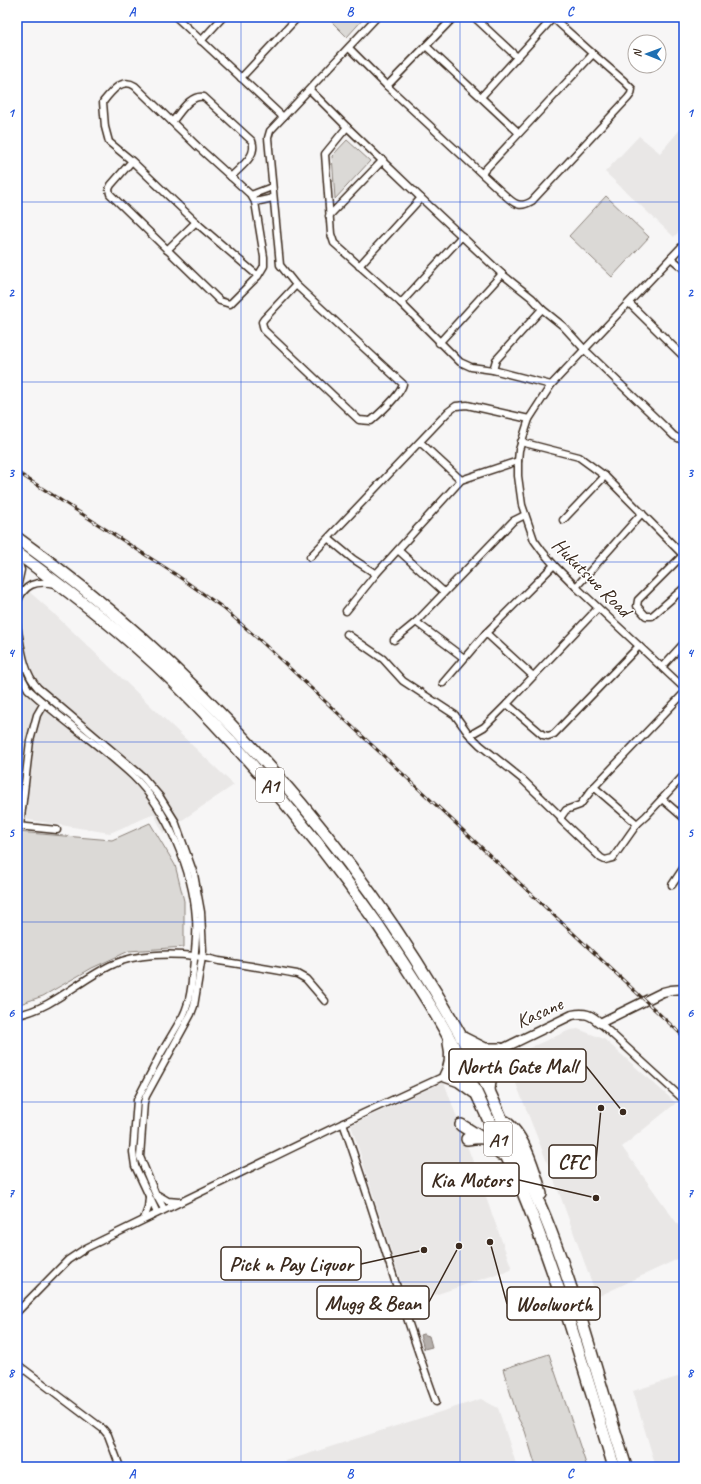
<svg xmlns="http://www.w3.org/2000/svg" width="701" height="1484" viewBox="0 0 701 1484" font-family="Caveat,sans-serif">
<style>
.built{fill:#e9e7e6}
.green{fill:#dbd9d6;stroke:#8b827a}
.water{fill:#b4aeaa;stroke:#847972}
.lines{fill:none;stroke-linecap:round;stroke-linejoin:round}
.street-casing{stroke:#3b2a1e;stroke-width:9}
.secondary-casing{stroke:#3b2a1e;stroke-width:11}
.highway-casing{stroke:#3b2a1e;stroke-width:14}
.street{stroke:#fff;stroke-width:6}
.secondary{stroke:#fff;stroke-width:8}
.highway{stroke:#fff;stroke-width:11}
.rail-casing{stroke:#3b2a1e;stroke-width:3}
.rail{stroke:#fff;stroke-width:1.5;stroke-dasharray:4.5;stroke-linecap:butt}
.grid{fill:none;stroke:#1d4ed8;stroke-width:1;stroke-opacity:0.55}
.labels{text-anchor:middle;stroke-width:3;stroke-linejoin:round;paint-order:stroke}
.shield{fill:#fff;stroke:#766a62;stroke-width:1}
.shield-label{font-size:19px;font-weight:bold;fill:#3b2a1e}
.street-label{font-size:20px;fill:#3b2a1e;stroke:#fff}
.leader{fill:none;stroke:#3b2a1e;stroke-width:1.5}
.callout-dot{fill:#3b2a1e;stroke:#fff;stroke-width:1.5}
.callout{fill:#fff;stroke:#3b2a1e;stroke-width:1.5}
.callout-label{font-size:21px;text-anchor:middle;font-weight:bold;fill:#3b2a1e}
.neatline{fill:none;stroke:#1d4ed8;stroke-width:1.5}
.grid-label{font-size:13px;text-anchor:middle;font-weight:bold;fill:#1d4ed8}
</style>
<rect width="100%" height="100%" fill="#f7f6f6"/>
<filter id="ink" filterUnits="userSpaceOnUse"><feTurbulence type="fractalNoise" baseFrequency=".025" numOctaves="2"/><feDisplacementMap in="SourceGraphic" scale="8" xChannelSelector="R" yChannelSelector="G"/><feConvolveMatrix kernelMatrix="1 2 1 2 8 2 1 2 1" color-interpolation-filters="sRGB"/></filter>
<g filter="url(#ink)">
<g class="built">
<path d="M 684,125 L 684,226 L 674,237 L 605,172 L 639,136 L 660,153 Z"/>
<path d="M 17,581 L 50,610 L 234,785 L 163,833 L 154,814 L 110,833 L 17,818 L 17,787 L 20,731 L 17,731 Z"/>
<path d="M 578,1029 L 604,1039 L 676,1103 L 622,1147 L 684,1233 L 684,1256 L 597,1297 L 561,1198 L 506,1058 L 570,1030 Z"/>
<path d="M 444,1082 L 512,1269 L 408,1304 L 351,1125 Z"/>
<path d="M 684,1375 L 684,1467 L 656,1467 L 633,1391 Z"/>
<path d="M 481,1399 L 498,1408 L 517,1467 L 267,1467 Z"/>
</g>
<g class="green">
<path d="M 327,17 L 365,17 L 347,37 Z"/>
<path d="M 347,140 L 370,161 L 335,199 L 332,156 Z"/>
<path d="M 606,196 L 649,237 L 612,277 L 569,236 Z"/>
<path d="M 150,823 L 175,865 L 184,901 L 184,947 L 129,951 L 92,968 L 43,996 L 17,1005 L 17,832 L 112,840 Z"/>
<path d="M 549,1354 L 587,1467 L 536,1467 L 525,1431 L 518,1418 L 503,1369 Z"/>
</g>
<path class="water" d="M 423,1334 L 429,1336 L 432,1347 L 424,1349 L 420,1335 Z"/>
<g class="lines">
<g class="street-casing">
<g id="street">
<path d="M 176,17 L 283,117"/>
<path d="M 474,17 L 517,57"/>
<path d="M 201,41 L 223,17"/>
<path d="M 426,46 L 519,133"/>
<path d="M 349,48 L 387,86 L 508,198 C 517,206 522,207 532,201 L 628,98 L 631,94 L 632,89 L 624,81 L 593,54 L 552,17"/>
<path d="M 241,78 L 298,17"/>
<path d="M 387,86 L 454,17"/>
<path d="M 310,90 L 347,127 L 421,198 L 502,274 L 532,298 L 542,309 L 496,360 L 493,370"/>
<path d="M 481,97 L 553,18"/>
<path d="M 172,122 C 180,113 190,94 204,97 L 252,141 C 258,156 240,167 231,177"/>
<path d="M 347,127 L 325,154 L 331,234 L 334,243 L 401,303 L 460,362 L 471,367 L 493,370 L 551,385"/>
<path d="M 132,161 L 111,185 L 109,189 L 110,194 L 220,301 L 230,304 L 258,276 L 264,266 L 264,257 L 255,202 L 251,195 L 198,147 L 135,86 C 122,77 111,92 103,102 L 105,127 L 109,142 L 132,161 L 200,226 L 258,276"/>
<path d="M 482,173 L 593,54"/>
<path d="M 251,195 L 272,187"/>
<path d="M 255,202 L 273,198"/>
<path d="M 329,216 L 383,160"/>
<path d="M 684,244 L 551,385 L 529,419 L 519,450 L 518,461 L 518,476 L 522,505 L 534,540 L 542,551 L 554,565 L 576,587 L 684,688"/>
<path d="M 167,250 L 196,222"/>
<path d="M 671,258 L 684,269"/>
<path d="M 359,266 L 421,198"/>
<path d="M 296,285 L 264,319 L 262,322 L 264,330 L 359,420 L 371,421 C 379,414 401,394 403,384 L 296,285 L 280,265 L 268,138 L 270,131 L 377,17"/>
<path d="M 401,303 L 462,236"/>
<path d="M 629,303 L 684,357"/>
<path d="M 542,309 L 563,326 L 584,349 L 666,428 L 674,436 L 684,441"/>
<path d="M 439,343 L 502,274"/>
<path d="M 420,442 L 461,480"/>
<path d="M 521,442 L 579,457 L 605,476 L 684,556"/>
<path d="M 563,520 L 605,476"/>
<path d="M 329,539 L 353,559 L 376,574"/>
<path d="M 398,550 L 444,592"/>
<path d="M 683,555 L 638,600 L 637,606 L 646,616 L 652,616 L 684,588"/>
<path d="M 310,557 L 448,412 L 456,406 L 467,405 L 529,419"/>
<path d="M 17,558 L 21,570 L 17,588"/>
<path d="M 576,587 L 642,513"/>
<path d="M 17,603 C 24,584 36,580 55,584"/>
<path d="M 598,608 L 507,704 L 543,735 L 548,736 L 554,734 L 639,646"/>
<path d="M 346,611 L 376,574 L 461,480 L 518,461"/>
<path d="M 416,622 L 464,658"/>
<path d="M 17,625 C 21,646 23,672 38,688 L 142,776 L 160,797 L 175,821 L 194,874 L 201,912 L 203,951 L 194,1006 L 191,1014 L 146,1096 L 144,1102 L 140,1157 L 155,1193 L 164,1209"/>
<path d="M 486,633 L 533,676"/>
<path d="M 347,634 L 383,659 L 403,681 L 455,715 L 468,733 L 480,745 L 522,779 L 561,817"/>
<path d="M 394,640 L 416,622 L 513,521 L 525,515"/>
<path d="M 17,659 L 21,676 L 28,689 C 61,720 100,745 133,776 C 167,809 193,871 196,918 C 197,929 196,940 195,951 C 192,973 193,996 183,1016 L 160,1055 L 137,1100 L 133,1152 L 135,1166 L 157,1213"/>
<path d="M 662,667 L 684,643"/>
<path d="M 443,683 L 486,633 L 554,565"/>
<path d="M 684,693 L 594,787 L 637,824 L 646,816 L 684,775"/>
<path d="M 470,735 L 484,727 L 507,704"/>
<path d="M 594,787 L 580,805 L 566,810 L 561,817 L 561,820 L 601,858 L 605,860 L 613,858 L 637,824"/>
<path d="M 662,799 L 684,818"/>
<path d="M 17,826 L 57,830"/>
<path d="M 20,826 L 30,741 L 37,715 L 44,703"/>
<path d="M 672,885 L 684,867"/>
<path d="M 17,1015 C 53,1009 81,978 114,964 C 136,954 170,953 195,956 C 203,957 211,959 219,961 C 245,965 271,969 297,974 L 306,979 L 325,1001"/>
<path d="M 600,1023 L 684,1100"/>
<path d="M 343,1123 C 376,1216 402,1310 436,1402"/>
<path d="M 158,1195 L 168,1201 L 179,1202"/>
<path d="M 144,1219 L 148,1208 L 149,1197"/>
<path d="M 17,1312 L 68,1260 L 86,1248 L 364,1113 L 464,1067"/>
<path d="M 17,1364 L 103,1429 L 108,1435 L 120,1467"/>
</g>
</g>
<g class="secondary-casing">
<path id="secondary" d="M 471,1064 L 572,1015 C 585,1012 591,1015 600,1023 L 663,992 L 671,990 L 684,989"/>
</g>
<g class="highway-casing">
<g id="highway">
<path d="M 17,538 C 203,671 368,859 475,1062 C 488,1087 499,1113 510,1139 C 522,1165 534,1191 545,1217 C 578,1298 599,1384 626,1467"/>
<path d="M 17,553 C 71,593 125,634 173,681 C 249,756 317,838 378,925 C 402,961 426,996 447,1034 C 463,1063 477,1094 491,1125 C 501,1145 511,1165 520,1185 C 558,1277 585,1373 614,1467"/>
<path d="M 461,1037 L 485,1049 L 500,1049"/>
<path d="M 449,1043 C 452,1055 451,1066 445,1076 L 459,1081 L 474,1092"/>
<path d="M 489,1090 L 491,1072 L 500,1049"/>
<path d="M 506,1122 C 510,1126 514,1129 517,1134 C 528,1149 536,1176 541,1194"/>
<path d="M 461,1125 L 480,1137"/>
<path d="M 467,1139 C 487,1136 488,1137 500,1154"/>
</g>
</g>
<use href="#street" class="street"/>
<use href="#secondary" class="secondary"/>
<use href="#highway" class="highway"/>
<g class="rail-casing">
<path id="rail" d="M 17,472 L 175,574 L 222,607 L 265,645 L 684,1037"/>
</g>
<use href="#rail" class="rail"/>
</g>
</g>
<path class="grid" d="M 241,17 L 241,1467M 460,17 L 460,1467M 17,202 L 684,202M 17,382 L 684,382M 17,562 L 684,562M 17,742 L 684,742M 17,922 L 684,922M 17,1102 L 684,1102M 17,1282 L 684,1282"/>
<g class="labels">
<g class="shield">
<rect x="256" y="768" width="28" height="34" rx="3"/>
<rect x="484" y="1122" width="28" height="34" rx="3"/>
</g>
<g class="shield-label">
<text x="270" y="792">A1</text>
<text x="498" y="1146">A1</text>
</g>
<g class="street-label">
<text transform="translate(592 577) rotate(45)" y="7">Hukutswe Road</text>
<text transform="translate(539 1012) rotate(-24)" y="7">Kasane</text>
</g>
</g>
<path class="leader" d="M623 1112L586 1066M601 1108L596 1161M596 1198L519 1180M424 1250L361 1264M459 1246L429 1302M490 1242L507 1304"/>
<g class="callout-dot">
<circle cx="623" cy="1112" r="4"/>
<circle cx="601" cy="1108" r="4"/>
<circle cx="596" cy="1198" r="4"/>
<circle cx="424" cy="1250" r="4"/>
<circle cx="459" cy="1246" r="4"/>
<circle cx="490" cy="1242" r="4"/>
</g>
<g class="callout">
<rect x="449" y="1049" width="137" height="33" rx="4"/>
<rect x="549" y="1145" width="47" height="33" rx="4"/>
<rect x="422" y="1163" width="97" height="33" rx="4"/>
<rect x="221" y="1247" width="140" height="33" rx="4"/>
<rect x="317" y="1286" width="112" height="33" rx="4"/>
<rect x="507" y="1287" width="93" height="33" rx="4"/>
</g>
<g class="callout-label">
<text x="517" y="1073">North Gate Mall</text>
<text x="573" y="1169">CFC</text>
<text x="471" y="1187">Kia Motors</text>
<text x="291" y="1271">Pick n Pay Liquor</text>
<text x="373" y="1310">Mugg &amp; Bean</text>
<text x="554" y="1311">Woolworth</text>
</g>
<rect width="701" height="1484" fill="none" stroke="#fff" stroke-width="44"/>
<g transform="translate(647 54) rotate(271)"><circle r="19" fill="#ffffff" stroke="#b1aaa5"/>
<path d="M0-3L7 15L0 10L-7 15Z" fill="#1f6fb2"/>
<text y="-6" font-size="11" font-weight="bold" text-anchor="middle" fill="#3b2a1e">N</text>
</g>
<rect x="22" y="22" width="657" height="1440" class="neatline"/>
<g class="grid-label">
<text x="132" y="16">A</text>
<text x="350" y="16">B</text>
<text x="570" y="16">C</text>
<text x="11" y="117">1</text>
<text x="690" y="117">1</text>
<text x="11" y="297">2</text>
<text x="690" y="297">2</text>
<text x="11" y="477">3</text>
<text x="690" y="477">3</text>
<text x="11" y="657">4</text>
<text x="690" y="657">4</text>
<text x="11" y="837">5</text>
<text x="690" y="837">5</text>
<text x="11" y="1017">6</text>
<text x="690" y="1017">6</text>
<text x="11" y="1197">7</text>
<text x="690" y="1197">7</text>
<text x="11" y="1377">8</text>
<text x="690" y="1377">8</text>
<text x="132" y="1478">A</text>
<text x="350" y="1478">B</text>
<text x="570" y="1478">C</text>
</g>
</svg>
